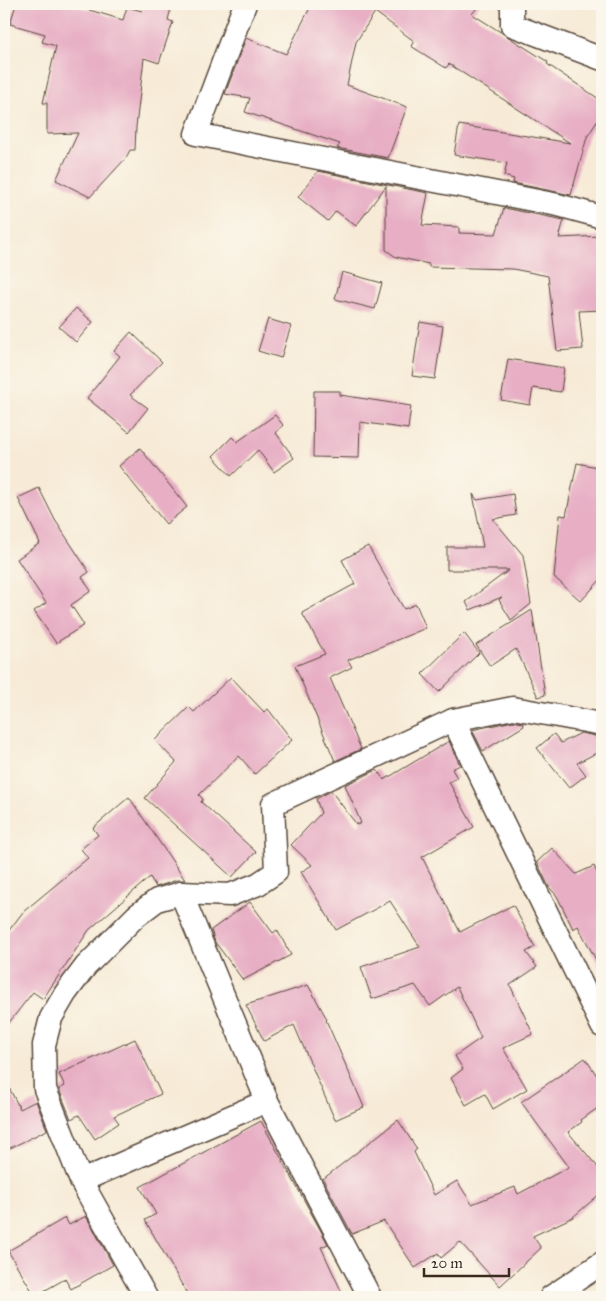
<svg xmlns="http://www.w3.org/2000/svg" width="606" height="1301" viewBox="0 0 606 1301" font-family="'IM FELL Great Primer',serif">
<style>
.building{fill:#e7aec4}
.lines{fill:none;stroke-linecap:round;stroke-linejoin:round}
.street-casing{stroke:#57473a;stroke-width:25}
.street{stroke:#fff;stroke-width:22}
</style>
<rect width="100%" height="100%" fill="#fbf7ec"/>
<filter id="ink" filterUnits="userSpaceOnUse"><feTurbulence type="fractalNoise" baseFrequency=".02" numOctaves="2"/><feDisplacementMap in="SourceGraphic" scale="10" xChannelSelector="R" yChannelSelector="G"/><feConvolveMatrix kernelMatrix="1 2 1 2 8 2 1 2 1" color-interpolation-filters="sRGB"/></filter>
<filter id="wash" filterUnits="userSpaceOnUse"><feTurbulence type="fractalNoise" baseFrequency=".0096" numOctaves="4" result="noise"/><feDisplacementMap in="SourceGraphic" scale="20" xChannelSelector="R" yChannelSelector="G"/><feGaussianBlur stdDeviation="1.12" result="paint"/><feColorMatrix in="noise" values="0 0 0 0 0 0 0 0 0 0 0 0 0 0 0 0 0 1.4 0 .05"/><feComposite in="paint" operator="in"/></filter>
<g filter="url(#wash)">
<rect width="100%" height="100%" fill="#f7ebd7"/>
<g id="blocks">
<g class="building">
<path d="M 16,4 L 69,4 L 123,20 L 127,7 L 142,11 L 144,4 L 172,4 L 168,20 L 173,22 L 159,63 L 144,58 L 136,127 L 135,150 L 130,150 L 126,158 L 90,197 L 56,180 L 78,133 L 47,134 L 47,103 L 43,103 L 56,46 L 42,42 L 45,34 L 10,24 Z"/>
<path d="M 312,4 L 480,4 L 472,14 L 548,62 L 547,64 L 602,101 L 602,114 L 587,137 L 571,195 L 513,183 L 514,179 L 504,176 L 507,163 L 454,155 L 459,125 L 570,143 L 449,64 L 446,68 L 411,46 L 414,41 L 375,12 L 356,42 L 347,85 L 407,107 L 388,158 L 337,148 L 340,144 L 245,112 L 250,98 L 225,94 L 246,38 L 286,54 Z"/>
<path d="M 318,171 L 428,193 L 422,225 L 459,227 L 459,233 L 496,234 L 504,208 L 564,220 L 559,238 L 602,236 L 602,310 L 579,311 L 583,349 L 557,351 L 548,276 L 513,269 L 429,267 L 429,264 L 396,257 L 386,250 L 386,186 L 356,226 L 336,211 L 328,221 L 298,197 Z"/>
<path d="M 342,272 L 382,283 L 375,309 L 335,299 Z"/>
<path d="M 76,308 L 93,322 L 76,342 L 59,327 Z"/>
<path d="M 268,319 L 291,326 L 281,358 L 258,351 Z"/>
<path d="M 420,322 L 443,326 L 435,379 L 412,376 Z"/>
<path d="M 131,332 L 162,362 L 130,395 L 148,408 L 129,432 L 87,398 L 120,356 L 114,351 Z"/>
<path d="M 508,359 L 564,368 L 561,392 L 533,388 L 530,405 L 501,400 Z"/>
<path d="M 314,391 L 340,391 L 340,395 L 411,406 L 408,429 L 360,422 L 359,458 L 313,457 Z"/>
<path d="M 275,415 L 283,425 L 276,433 L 294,458 L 274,472 L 258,450 L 231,476 L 213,456 L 232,437 L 237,442 Z"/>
<path d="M 140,448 L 187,507 L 166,524 L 119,466 Z"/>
<path d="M 577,463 L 602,468 L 602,578 L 581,601 L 554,577 L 560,515 L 566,516 Z"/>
<path d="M 39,488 L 55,520 L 89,572 L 82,577 L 91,591 L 71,605 L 84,625 L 56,643 L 34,611 L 46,603 L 17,559 L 40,543 L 18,498 Z"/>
<path d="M 473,494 L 477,500 L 513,494 L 516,515 L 493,519 L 523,555 L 531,604 L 511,620 L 499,600 L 502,597 L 470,610 L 466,602 L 509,570 L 447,570 L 447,547 L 483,547 Z"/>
<path d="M 368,546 L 404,609 L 416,604 L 426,628 L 348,660 L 352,667 L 330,678 L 361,749 L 335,761 L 295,666 L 325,654 L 302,613 L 355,584 L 342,560 Z"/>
<path d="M 532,610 L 545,695 L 538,697 L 516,649 L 490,666 L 476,645 Z"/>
<path d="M 464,633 L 479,653 L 439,692 L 422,674 Z"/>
<path d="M 231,677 L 264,712 L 268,709 L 292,740 L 255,774 L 239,756 L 199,795 L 203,799 L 201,802 L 256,852 L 232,877 L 145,798 L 176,762 L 155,740 L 189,707 L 194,712 Z"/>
<path d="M 513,721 L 523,723 L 524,726 L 483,751 L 472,730 Z"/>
<path d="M 581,733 L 595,736 L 602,750 L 577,763 L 586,775 L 569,788 L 537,748 L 554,734 L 561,743 Z"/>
<path d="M 449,741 L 460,765 L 452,769 L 457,778 L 449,782 L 474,827 L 422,857 L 460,932 L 513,905 L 535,947 L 526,952 L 537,967 L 510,985 L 533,1034 L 503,1048 L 527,1089 L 493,1109 L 485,1094 L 466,1105 L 451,1078 L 463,1069 L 455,1056 L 481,1038 L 457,987 L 430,1006 L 415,985 L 372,999 L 361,967 L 420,947 L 390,901 L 336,930 L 301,872 L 312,865 L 291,845 L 321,813 L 316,799 L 331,791 L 357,825 L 361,823 L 345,785 L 377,770 L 384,780 Z"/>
<path d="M 129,797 L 185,880 L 177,880 L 156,887 L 150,877 L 89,930 L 43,999 L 33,992 L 4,1029 L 4,937 L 23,912 L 88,858 L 81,849 L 98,835 L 93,828 Z"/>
<path d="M 552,848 L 576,874 L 594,866 L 602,883 L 602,971 L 578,926 L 573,929 L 557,896 L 549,887 L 537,862 Z"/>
<path d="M 250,902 L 273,933 L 277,930 L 291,955 L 243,980 L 215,942 L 211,930 Z"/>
<path d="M 308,985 L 327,1019 L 326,1020 L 364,1107 L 335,1120 L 294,1025 L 264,1041 L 246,1005 Z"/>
<path d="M 135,1039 L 161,1094 L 114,1116 L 119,1123 L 95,1139 L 79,1115 L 71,1119 L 59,1089 L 65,1086 L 59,1074 Z"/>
<path d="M 585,1058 L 602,1083 L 602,1105 L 581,1120 L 582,1122 L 568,1132 L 602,1172 L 602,1192 L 573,1217 L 533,1236 L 541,1248 L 500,1286 L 460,1242 L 441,1258 L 438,1253 L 415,1268 L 384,1221 L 352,1234 L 323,1179 L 398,1120 L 417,1149 L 414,1152 L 434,1195 L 457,1181 L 472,1204 L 515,1187 L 518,1194 L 569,1167 L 521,1102 Z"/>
<path d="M 4,1078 L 20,1109 L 36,1101 L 47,1130 L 4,1151 Z"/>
<path d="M 261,1121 L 328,1244 L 321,1247 L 344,1297 L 189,1297 L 145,1220 L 156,1214 L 140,1187 Z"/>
<path d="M 86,1216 L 113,1265 L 71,1289 L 65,1279 L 35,1296 L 8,1251 L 65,1218 L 69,1225 Z"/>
</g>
</g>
</g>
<g filter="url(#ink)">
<use href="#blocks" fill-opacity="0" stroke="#57473a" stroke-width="1"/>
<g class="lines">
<g class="street-casing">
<g id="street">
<path d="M 245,4 L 196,134 L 558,205 L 602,217"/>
<path d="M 512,4 L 512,25 L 602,59"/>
<path d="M 453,720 L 513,708 L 602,724"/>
<path d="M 181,893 L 267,1101 L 370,1297"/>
<path d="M 81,1181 L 267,1101"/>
<path d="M 146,1297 L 81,1181 L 45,1089 L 44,1045 L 51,1018 L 65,994 L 86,966 L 136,916 L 157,900 L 181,893 L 230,895 L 258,884 L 276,872 L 273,804 L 453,720 L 602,1026"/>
<path d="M 551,1297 L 602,1263"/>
</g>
</g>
<use href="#street" class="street"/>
</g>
</g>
<rect width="606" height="1301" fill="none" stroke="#fbf7ec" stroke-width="20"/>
<path d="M424 1268v8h85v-8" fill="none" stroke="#3b2a1e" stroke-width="2.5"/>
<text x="431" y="1268" font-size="15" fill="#3b2a1e" stroke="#fbf7ec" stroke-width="4" paint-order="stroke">20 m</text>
</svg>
